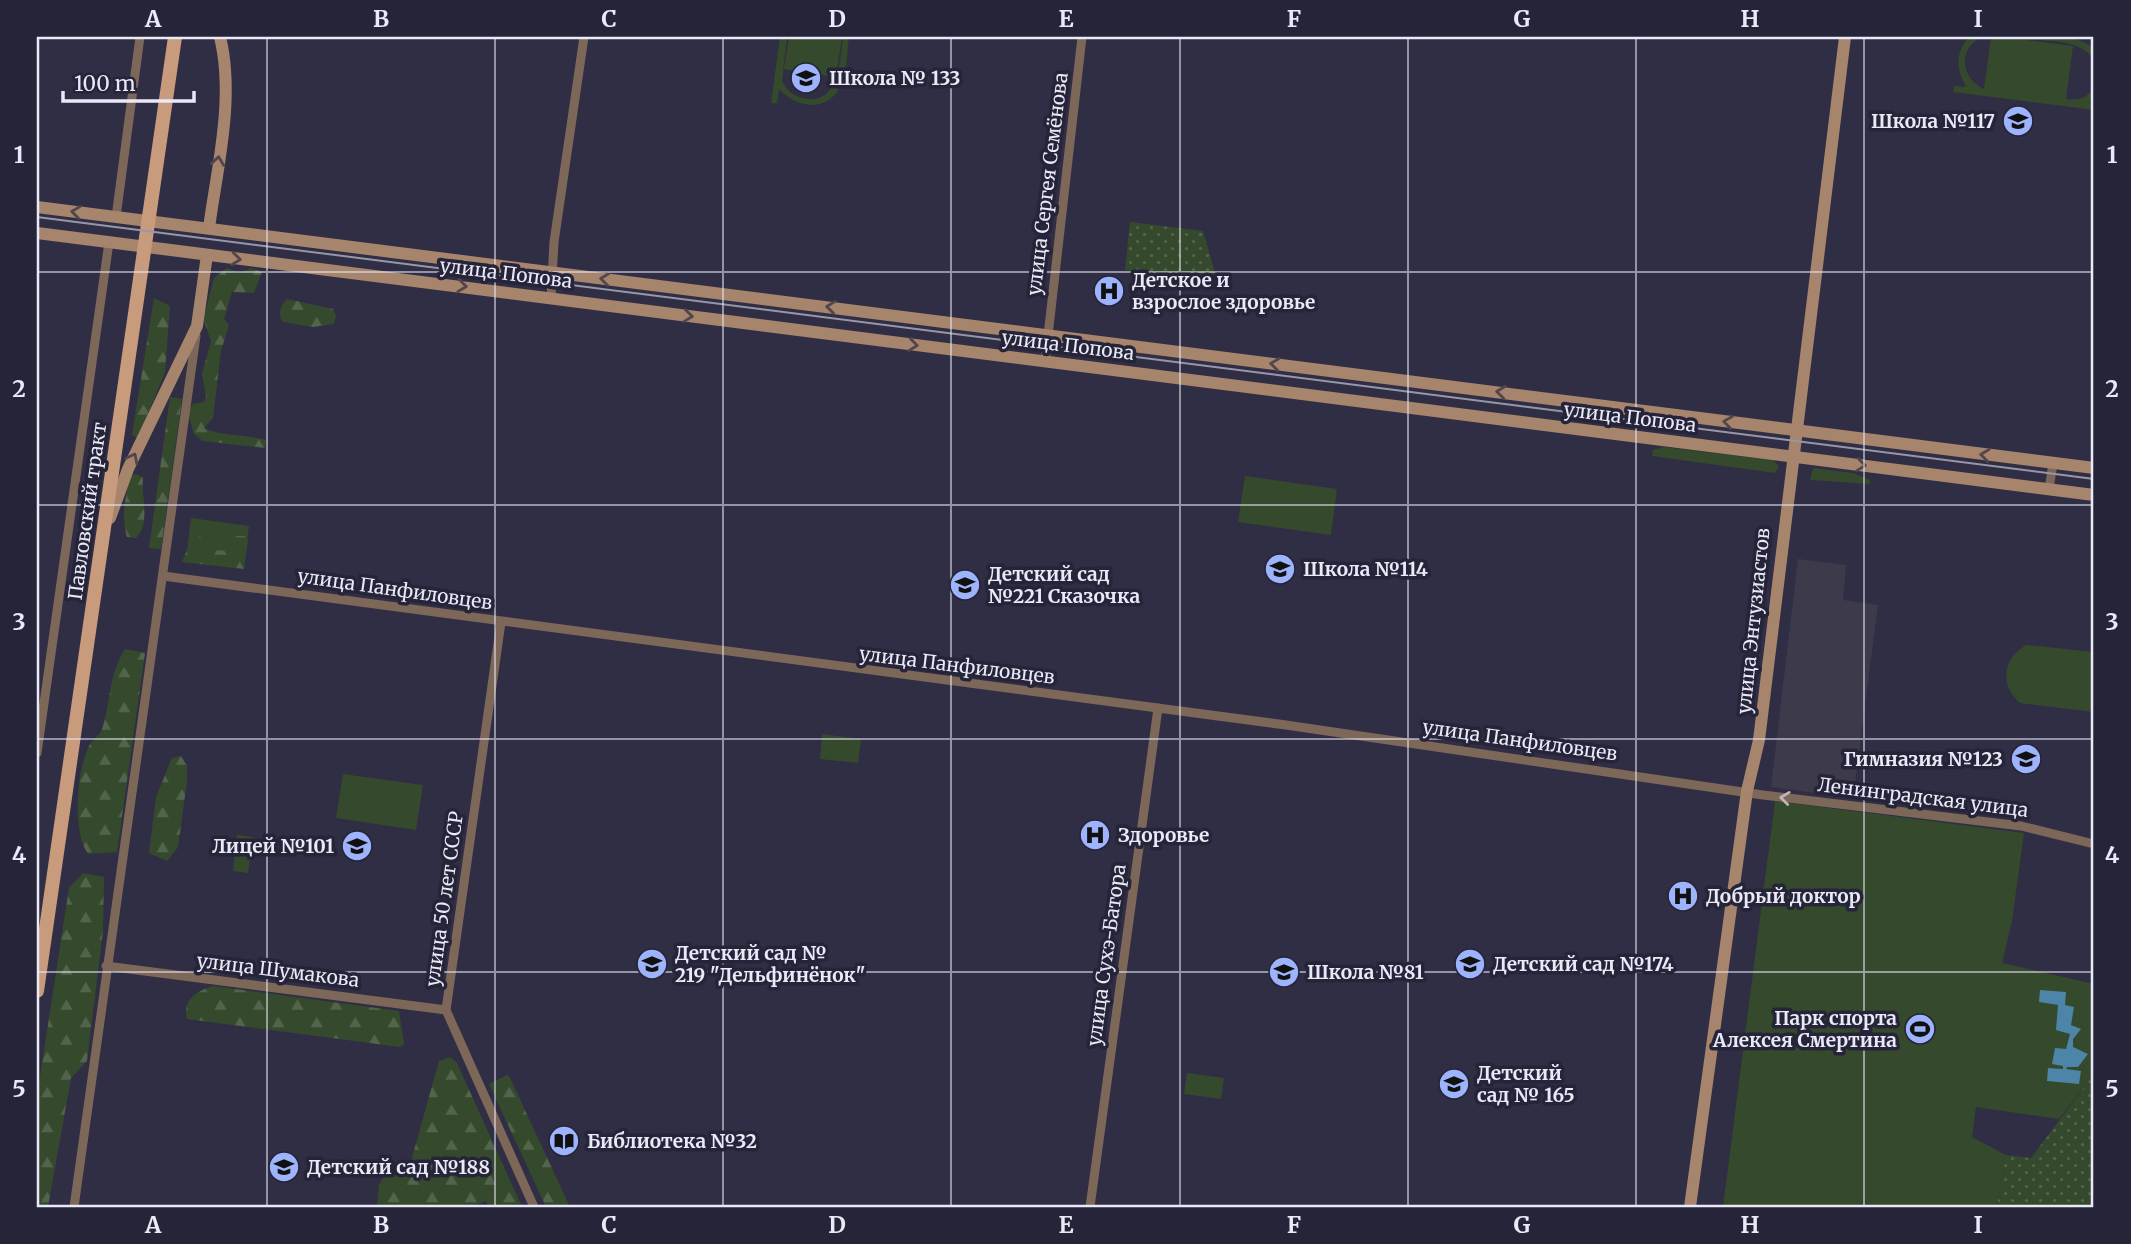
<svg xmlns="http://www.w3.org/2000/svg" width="2131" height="1244" viewBox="0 0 2131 1244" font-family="Merriweather,serif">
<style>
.commercial{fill:#3d3a4c}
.grass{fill:#354a2c}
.forest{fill:url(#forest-firs)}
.park{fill:url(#park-dots)}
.water{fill:#4c85a8}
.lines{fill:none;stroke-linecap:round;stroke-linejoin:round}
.street{stroke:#7d6758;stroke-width:9}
.secondary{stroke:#a7846c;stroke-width:12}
.primary{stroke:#c79b7c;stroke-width:14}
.tram{stroke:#9897a9;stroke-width:2}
.oneway{stroke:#53464b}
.oneway2{stroke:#beb5b7}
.grid{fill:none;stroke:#e9e9f7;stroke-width:2;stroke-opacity:0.55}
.labels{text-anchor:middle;stroke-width:7;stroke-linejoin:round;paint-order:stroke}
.poi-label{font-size:19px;font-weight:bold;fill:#e9e9f7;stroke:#262439;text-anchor:start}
.street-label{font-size:19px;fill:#e9e9f7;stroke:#262439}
.neatline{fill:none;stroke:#e9e9f7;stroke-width:2.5}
.grid-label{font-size:23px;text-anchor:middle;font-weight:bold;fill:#e9e9f7}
</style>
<defs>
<pattern id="forest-firs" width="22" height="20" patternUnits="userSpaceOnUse" patternTransform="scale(1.75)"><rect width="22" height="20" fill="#354a2c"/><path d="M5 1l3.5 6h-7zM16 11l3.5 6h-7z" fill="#52644b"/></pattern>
<pattern id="park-dots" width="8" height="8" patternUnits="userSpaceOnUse" patternTransform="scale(1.75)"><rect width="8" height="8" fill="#354a2c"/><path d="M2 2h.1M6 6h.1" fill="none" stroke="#52644b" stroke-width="1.8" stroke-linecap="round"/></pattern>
</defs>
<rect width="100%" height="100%" fill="#302e44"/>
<path class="commercial" d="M 1798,559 L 1846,565 L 1843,600 L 1878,605 L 1853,798 L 1771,787 Z"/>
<g class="grass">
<path d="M 780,37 L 787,37 L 782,81 C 787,90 792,96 803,98 C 839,107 840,60 843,37 L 849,37 C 847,52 847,73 840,87 C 827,113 796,108 779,89 L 777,103 L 771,103 Z"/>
<path d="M 789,37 L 842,37 L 836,77 L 784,69 Z"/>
<path d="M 1969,37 L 1982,37 C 1957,48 1961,79 1984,89 L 1991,37 C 2020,37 2070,27 2094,49 L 2094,60 C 2083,40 2046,40 2026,40 L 2073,46 L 2066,99 C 2079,101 2087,98 2094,87 L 2094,99 L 2089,103 L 2094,104 L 2094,110 L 1953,92 L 1954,86 L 1966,87 C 1956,68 1955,53 1969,37 Z"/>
<path d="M 1663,447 L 1772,460 L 1779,466 L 1775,473 L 1652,456 L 1653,450 Z"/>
<path d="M 1813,468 L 1853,473 L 1870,480 L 1870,484 L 1810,480 Z"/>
<path d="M 1245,476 L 1337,489 L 1331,535 L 1238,522 Z"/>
<path d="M 191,518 L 249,526 L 243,568 L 186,560 Z"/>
<path d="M 2026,645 L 2094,652 L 2094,712 L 2020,703 C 1999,685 2003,658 2026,645 Z"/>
<path d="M 822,734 L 861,739 L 858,763 L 820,759 Z"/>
<path d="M 343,774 L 423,785 L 416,830 L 336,818 Z"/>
<path d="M 1775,801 L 2024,833 L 2012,921 L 2002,963 L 2094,984 L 2094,1074 L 2059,1119 L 1976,1107 L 1972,1137 L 2006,1155 L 1997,1207 L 1723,1207 Z"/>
<path d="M 237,835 L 253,837 L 248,873 L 233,871 Z"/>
<path d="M 1187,1073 L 1224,1078 L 1221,1099 L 1184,1094 Z"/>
</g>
<g class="forest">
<path d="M 227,268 L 239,273 L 251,268 L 262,272 L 254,293 L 232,292 L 224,319 L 229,325 L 221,351 L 213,418 L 204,428 C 223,437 245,434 266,440 L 265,448 L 203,441 L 194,434 L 188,413 L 193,404 L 204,402 L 206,396 L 202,374 L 211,341 L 204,321 L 205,313 L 214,278 Z"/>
<path d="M 154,298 L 170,306 L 165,372 L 138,438 L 132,435 Z"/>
<path d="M 287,299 L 333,309 L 336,316 L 334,324 L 313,327 L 283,322 C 277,315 281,304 287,299 Z"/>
<path d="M 170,397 L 182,399 L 161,549 L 149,548 Z"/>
<path d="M 136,474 L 143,478 C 141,497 151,523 136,538 L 127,537 C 121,517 125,495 131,475 Z"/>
<path d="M 200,536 L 211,550 L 229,551 L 236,536 L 245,536 L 248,540 L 244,569 L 182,562 L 190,543 Z"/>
<path d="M 125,649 L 145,653 L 117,852 L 88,854 C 72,832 77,772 88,748 C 91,740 101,736 103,726 C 111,699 109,674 125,649 Z"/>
<path d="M 181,756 L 187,766 L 187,781 L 178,847 L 167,861 L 149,853 L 156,797 L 172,758 Z"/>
<path d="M 83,873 L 104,877 L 103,931 L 87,1061 L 71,1078 L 48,1207 L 37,1207 L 37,1096 L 69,888 Z"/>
<path d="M 213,986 L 399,1011 L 404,1044 L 400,1047 L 187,1019 C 182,999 197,991 213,986 Z"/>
<path d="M 450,1057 L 457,1063 L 522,1207 L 489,1207 L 486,1201 L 472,1207 L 377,1207 L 379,1185 L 386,1172 L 408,1172 L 439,1061 Z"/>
<path d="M 507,1075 L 509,1076 L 570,1207 L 546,1207 L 489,1084 Z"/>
</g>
<g class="park">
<path d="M 1130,222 L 1203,231 L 1215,273 L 1209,280 L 1125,270 Z"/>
<path d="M 2094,1074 L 2094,1207 L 1997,1207 L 2006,1155 L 2031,1158 Z"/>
</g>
<path class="water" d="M 2040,990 L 2066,992 L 2065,1005 L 2074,1007 L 2071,1025 L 2081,1029 L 2073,1039 L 2073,1047 L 2088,1054 L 2078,1067 L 2067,1067 L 2066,1069 L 2081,1071 L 2079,1084 L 2047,1081 L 2048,1068 L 2063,1069 L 2063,1066 L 2052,1064 L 2055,1048 L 2066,1049 L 2070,1034 L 2056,1030 L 2058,1005 L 2039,1002 Z"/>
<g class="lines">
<g class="street">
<path d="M 116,217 L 140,37"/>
<path d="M 551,298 L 554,242 L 584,37"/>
<path d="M 1045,362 L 1082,37"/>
<path d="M 2049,489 L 2053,463"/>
<path d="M 163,576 L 1286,725 L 1763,795 L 2021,826 L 2094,844"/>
<path d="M 501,622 L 446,1010 L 534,1207"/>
<path d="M 37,753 L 109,242"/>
<path d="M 106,966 L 446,1010"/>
<path d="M 74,1207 L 196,336"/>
<path d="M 1090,1207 L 1158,708"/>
</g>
<g class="secondary">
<path d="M 37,207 L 2094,468"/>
<path d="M 209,228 C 217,168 235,98 220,37"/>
<path d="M 37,233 L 2094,495"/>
<path d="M 110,518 L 128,469 L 197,326 L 207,255"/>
<path d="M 1690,1207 L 1747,791 L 1759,740 L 1845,37"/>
</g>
<path class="primary" d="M 37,991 L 175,37"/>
<path class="tram" d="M 37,217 L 2094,479"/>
</g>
<defs><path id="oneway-chevron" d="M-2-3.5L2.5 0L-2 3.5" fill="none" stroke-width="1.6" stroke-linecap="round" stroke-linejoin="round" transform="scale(1.75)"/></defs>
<g class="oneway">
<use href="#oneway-chevron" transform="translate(218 161) rotate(-82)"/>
<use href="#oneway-chevron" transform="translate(76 212) rotate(-173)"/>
<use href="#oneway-chevron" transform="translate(236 259) rotate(7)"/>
<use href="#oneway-chevron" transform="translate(605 279) rotate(-173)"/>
<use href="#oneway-chevron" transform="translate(462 286) rotate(7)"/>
<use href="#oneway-chevron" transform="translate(831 307) rotate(-173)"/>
<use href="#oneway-chevron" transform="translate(688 316) rotate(7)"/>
<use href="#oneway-chevron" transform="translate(913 345) rotate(7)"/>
<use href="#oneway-chevron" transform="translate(1275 364) rotate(-173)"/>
<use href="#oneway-chevron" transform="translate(1501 392) rotate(-173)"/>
<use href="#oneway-chevron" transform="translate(1728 422) rotate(-172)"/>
<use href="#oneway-chevron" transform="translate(1985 455) rotate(-173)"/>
<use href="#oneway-chevron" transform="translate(133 458) rotate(-63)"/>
<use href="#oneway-chevron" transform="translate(1861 465) rotate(7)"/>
</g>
<use class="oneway2" href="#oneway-chevron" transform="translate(1785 798) rotate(-173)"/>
<path class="grid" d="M 267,37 L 267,1207M 495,37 L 495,1207M 723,37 L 723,1207M 951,37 L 951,1207M 1180,37 L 1180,1207M 1408,37 L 1408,1207M 1636,37 L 1636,1207M 1864,37 L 1864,1207M 37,272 L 2094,272M 37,505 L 2094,505M 37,739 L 2094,739M 37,972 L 2094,972"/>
<defs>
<g id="school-disc" transform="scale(1.575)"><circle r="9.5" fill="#9db4fd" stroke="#262439"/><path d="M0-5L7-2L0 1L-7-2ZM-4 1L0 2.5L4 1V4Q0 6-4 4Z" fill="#111"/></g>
<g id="hospital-disc" transform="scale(1.575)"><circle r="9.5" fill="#9db4fd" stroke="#262439"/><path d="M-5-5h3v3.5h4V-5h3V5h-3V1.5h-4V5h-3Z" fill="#111"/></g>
<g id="stadium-disc" transform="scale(1.575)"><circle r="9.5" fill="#9db4fd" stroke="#262439"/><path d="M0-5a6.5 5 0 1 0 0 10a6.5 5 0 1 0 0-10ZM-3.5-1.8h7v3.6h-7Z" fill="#111"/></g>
<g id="library-disc" transform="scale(1.575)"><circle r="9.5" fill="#9db4fd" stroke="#262439"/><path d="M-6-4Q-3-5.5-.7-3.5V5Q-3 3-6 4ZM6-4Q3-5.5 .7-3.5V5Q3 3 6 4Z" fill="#111"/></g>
</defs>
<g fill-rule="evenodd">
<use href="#school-disc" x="806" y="78"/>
<use href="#school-disc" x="2018" y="121"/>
<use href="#hospital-disc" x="1109" y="291"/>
<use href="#school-disc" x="1280" y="569"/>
<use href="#school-disc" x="965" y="585"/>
<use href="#school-disc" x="2026" y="759"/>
<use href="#hospital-disc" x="1095" y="835"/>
<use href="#school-disc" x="357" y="846"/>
<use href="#hospital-disc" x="1683" y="896"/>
<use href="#school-disc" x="652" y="964"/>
<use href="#school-disc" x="1470" y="964"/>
<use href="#school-disc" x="1284" y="972"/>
<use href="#stadium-disc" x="1920" y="1029"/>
<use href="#school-disc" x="1454" y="1084"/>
<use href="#library-disc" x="564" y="1141"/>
<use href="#school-disc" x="284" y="1167"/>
</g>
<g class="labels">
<g class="poi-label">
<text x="829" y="85">Школа № 133</text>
<text x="1995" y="128" text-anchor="end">Школа №117</text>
<text x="1132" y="287">Детское и<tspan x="1132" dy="22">взрослое здоровье</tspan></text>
<text x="1303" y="576">Школа №114</text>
<text x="988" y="581">Детский сад<tspan x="988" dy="22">№221 Сказочка</tspan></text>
<text x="2003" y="766" text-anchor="end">Гимназия №123</text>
<text x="1118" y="842">Здоровье</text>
<text x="334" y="853" text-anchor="end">Лицей №101</text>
<text x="1706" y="903">Добрый доктор</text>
<text x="675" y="960">Детский сад №<tspan x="675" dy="22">219 "Дельфинёнок"</tspan></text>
<text x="1493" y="971">Детский сад №174</text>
<text x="1307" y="979">Школа №81</text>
<text x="1897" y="1025" text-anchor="end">Парк спорта<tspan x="1897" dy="22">Алексея Смертина</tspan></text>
<text x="1477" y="1080">Детский<tspan x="1477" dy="22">сад № 165</tspan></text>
<text x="587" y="1148">Библиотека №32</text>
<text x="307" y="1174">Детский сад №188</text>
</g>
<g class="street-label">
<text transform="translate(1047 184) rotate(-83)" y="7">улица Сергея Семёнова</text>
<text transform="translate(506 273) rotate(7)" y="7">улица Попова</text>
<text transform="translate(1068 345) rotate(7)" y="7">улица Попова</text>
<text transform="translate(1630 417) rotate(7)" y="7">улица Попова</text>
<text transform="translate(87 511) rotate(-82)" y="7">Павловский тракт</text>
<text transform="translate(395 589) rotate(8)" y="7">улица Панфиловцев</text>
<text transform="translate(1753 621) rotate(-84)" y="7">улица Энтузиастов</text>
<text transform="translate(957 665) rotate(7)" y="7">улица Панфиловцев</text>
<text transform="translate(1520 740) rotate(8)" y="7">улица Панфиловцев</text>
<text transform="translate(1923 797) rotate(7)" y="7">Ленинградская улица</text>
<text transform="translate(444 899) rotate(-82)" y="7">улица 50 лет СССР</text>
<text transform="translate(1106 955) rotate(-82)" y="7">улица Сухэ-Батора</text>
<text transform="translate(278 970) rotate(7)" y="7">улица Шумакова</text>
</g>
</g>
<rect width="2131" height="1244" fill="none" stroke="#262439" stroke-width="77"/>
<path d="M63 91v10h131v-10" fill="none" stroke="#e9e9f7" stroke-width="3.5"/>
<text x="74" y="91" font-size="21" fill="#e9e9f7" stroke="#262439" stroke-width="5" paint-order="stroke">100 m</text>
<rect x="38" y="38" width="2054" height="1168" class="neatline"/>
<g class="grid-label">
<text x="153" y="27">A</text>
<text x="381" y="27">B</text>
<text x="609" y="27">C</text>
<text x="837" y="27">D</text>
<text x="1066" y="27">E</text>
<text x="1294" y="27">F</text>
<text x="1522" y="27">G</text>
<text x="1750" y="27">H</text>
<text x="1978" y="27">I</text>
<text x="19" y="163">1</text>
<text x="2112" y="163">1</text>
<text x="19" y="397">2</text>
<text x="2112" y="397">2</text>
<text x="19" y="630">3</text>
<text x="2112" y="630">3</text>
<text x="19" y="863">4</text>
<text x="2112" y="863">4</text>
<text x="19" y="1097">5</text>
<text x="2112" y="1097">5</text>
<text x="153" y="1233">A</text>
<text x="381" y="1233">B</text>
<text x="609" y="1233">C</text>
<text x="837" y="1233">D</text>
<text x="1066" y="1233">E</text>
<text x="1294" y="1233">F</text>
<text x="1522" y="1233">G</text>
<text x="1750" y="1233">H</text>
<text x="1978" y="1233">I</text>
</g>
</svg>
